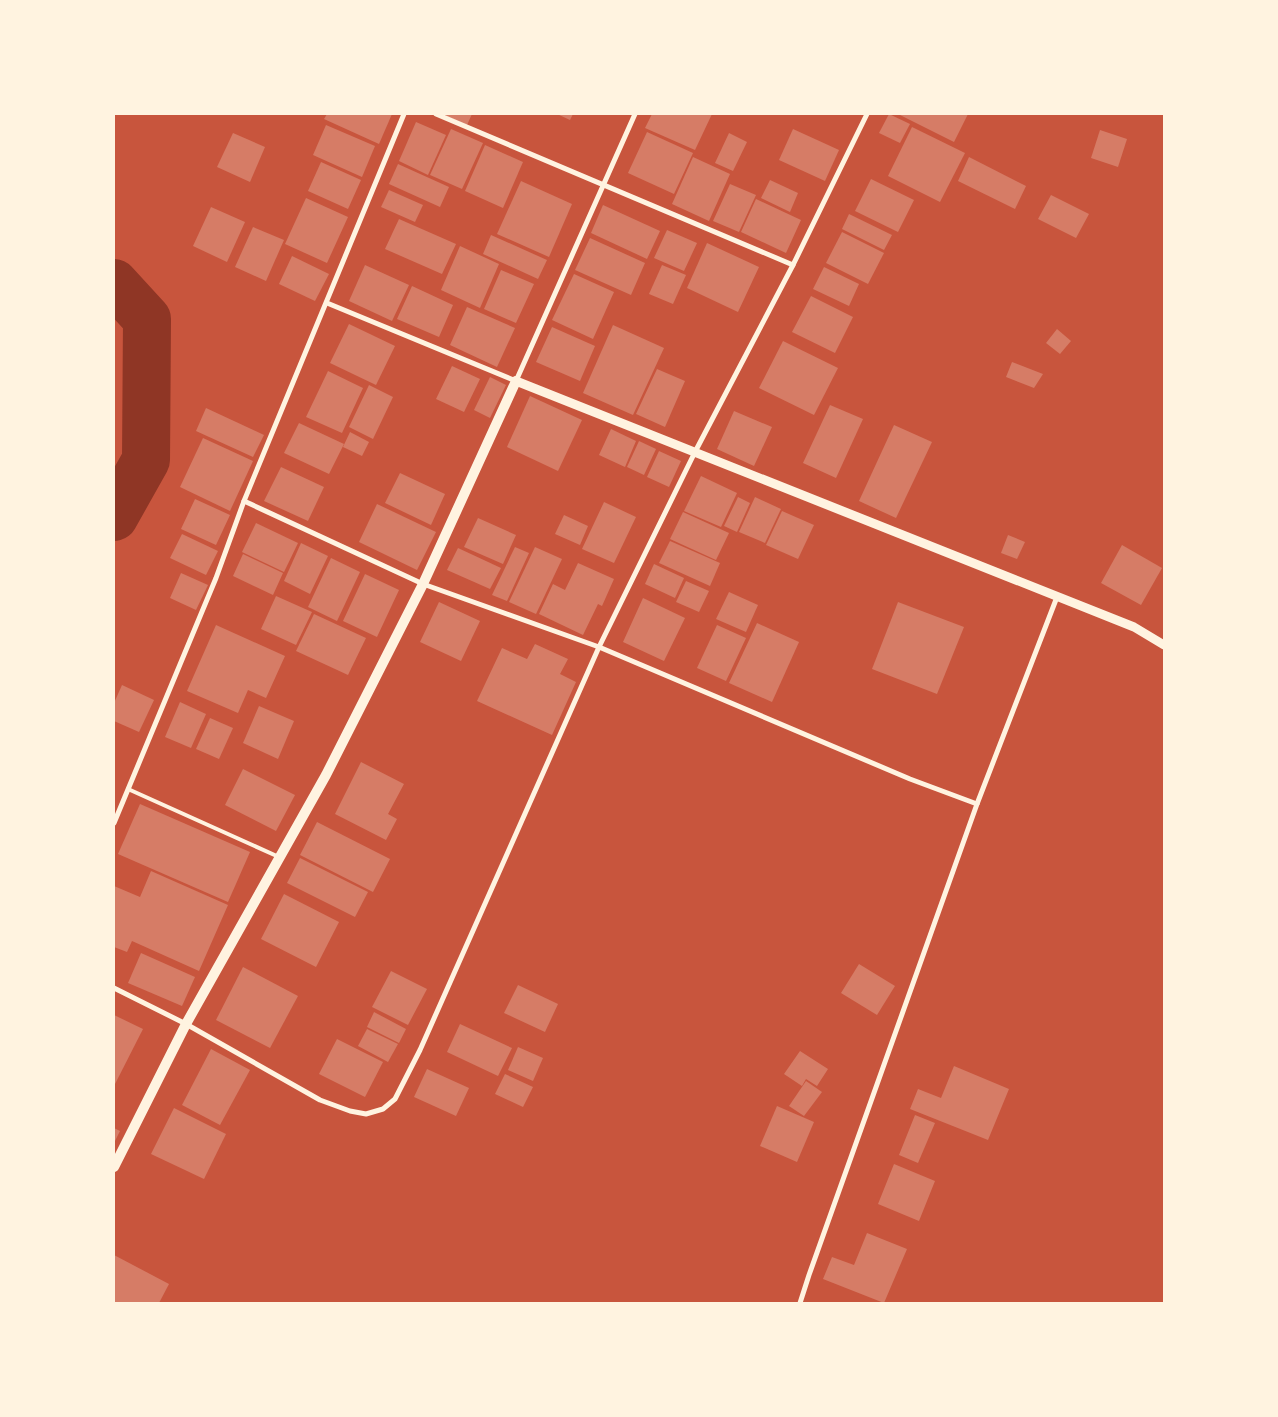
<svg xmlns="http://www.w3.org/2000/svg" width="1278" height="1417" viewBox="0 0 1278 1417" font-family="'Nunito Sans',sans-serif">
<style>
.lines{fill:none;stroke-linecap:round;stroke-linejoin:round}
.river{stroke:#8f3625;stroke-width:48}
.building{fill:#d67c66}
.service{stroke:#fff3e0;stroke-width:4}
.minor{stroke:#fff3e0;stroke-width:5}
.tertiary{stroke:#fff3e0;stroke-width:9}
.secondary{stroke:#fff3e0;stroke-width:10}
</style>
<rect width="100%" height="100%" fill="#c8553d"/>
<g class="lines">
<path class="river" d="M 114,283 L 147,319 L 146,460 L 114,517"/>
</g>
<g class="building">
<path d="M 327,114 L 392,114 L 379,144 L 324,119 Z"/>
<path d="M 441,114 L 472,114 L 467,125 Z"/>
<path d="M 557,114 L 573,114 L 570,120 Z"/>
<path d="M 652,114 L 712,114 L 695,150 L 645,128 Z"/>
<path d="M 889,114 L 910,124 L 900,143 L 879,133 Z"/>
<path d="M 898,114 L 968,114 L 954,142 Z"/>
<path d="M 416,122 L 446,135 L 428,175 L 399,161 Z"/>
<path d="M 326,125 L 375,146 L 362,177 L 313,155 Z"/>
<path d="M 912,127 L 965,153 L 940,202 L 888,176 Z"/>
<path d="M 451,129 L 483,143 L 462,189 L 430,175 Z"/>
<path d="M 793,129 L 839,150 L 825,181 L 779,160 Z"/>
<path d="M 1100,130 L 1127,139 L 1118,167 L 1091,158 Z"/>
<path d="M 647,132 L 693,153 L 674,194 L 628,173 Z"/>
<path d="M 233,133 L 265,147 L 250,182 L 217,167 Z"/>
<path d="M 729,133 L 747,142 L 733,171 L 715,163 Z"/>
<path d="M 485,145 L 523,162 L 503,208 L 465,191 Z"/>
<path d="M 693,157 L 730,174 L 709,221 L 672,204 Z"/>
<path d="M 969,157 L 1026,186 L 1015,209 L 958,181 Z"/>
<path d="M 321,162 L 361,180 L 348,209 L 308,191 Z"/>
<path d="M 398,164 L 449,187 L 440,207 L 389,184 Z"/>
<path d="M 871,179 L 914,200 L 898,232 L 855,211 Z"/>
<path d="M 770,180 L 798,193 L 790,212 L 761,198 Z"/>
<path d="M 521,181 L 572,204 L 549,257 L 497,234 Z"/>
<path d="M 730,184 L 756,195 L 739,232 L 713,221 Z"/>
<path d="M 389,190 L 423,205 L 415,222 L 381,207 Z"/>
<path d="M 1051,195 L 1089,214 L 1076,238 L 1038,219 Z"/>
<path d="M 306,198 L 348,217 L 327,263 L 285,244 Z"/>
<path d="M 756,199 L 801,220 L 786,253 L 741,232 Z"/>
<path d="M 603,205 L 660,231 L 647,259 L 591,233 Z"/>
<path d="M 211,207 L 245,222 L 227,262 L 193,246 Z"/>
<path d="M 849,214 L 892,235 L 884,250 L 842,229 Z"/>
<path d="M 399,219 L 456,244 L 442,274 L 385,249 Z"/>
<path d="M 253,227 L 284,240 L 266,281 L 235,267 Z"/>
<path d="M 667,230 L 697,243 L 684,271 L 654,258 Z"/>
<path d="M 842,232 L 884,253 L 868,284 L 826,263 Z"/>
<path d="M 491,235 L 547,260 L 538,279 L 483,254 Z"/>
<path d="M 590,238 L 645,263 L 631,295 L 575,270 Z"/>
<path d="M 707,243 L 759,267 L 738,312 L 687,288 Z"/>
<path d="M 460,246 L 499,264 L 480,308 L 441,290 Z"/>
<path d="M 292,256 L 329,274 L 315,301 L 279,284 Z"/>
<path d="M 365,265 L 409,285 L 392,321 L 349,301 Z"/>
<path d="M 662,265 L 686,275 L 673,304 L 649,294 Z"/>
<path d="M 824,267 L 859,284 L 849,306 L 813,289 Z"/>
<path d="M 501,270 L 534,284 L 516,323 L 484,309 Z"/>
<path d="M 574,274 L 614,292 L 593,339 L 552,320 Z"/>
<path d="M 412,286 L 453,305 L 439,337 L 397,319 Z"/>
<path d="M 811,296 L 853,317 L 835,353 L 792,332 Z"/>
<path d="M 467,307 L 515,328 L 497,367 L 450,345 Z"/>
<path d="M 349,324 L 395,346 L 376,385 L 330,363 Z"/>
<path d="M 613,325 L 664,348 L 633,415 L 583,393 Z"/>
<path d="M 552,327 L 595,346 L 580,381 L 536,362 Z"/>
<path d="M 1057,329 L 1071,341 L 1060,354 L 1046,343 Z"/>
<path d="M 783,341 L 838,368 L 814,415 L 759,388 Z"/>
<path d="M 1012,362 L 1043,374 L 1034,388 L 1006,377 Z"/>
<path d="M 452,366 L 480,379 L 464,412 L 436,399 Z"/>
<path d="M 657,369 L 685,381 L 665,427 L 636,414 Z"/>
<path d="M 328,371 L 363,388 L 342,433 L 306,417 Z"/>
<path d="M 490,377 L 506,385 L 490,418 L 474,410 Z"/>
<path d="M 369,385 L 393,397 L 373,439 L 349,427 Z"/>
<path d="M 530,396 L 582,420 L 558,471 L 507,447 Z"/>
<path d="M 830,405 L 863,419 L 836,478 L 803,463 Z"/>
<path d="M 206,408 L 264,435 L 253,457 L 196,431 Z"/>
<path d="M 734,411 L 772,427 L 754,466 L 717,449 Z"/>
<path d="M 299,423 L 344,444 L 329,474 L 284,453 Z"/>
<path d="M 894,425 L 932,442 L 896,518 L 859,501 Z"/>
<path d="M 611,429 L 636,441 L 625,467 L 599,455 Z"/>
<path d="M 350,432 L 369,442 L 362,456 L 343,447 Z"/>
<path d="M 203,438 L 253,461 L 230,511 L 180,487 Z"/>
<path d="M 639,441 L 656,449 L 644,475 L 627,467 Z"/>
<path d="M 659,451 L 681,461 L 669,487 L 647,477 Z"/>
<path d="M 281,467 L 324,487 L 308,521 L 264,501 Z"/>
<path d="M 400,473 L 445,494 L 431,525 L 385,503 Z"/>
<path d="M 701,476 L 737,493 L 721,527 L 684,511 Z"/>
<path d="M 738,497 L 750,503 L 737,532 L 724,526 Z"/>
<path d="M 755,497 L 781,509 L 765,543 L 739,532 Z"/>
<path d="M 195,499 L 230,515 L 216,545 L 181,529 Z"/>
<path d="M 604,502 L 636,517 L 614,563 L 582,549 Z"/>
<path d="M 377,504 L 436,532 L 417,570 L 359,542 Z"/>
<path d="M 782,511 L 814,525 L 798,559 L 766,545 Z"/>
<path d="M 683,512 L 729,533 L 716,560 L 670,539 Z"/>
<path d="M 564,515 L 588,526 L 580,545 L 555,534 Z"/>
<path d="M 478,518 L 516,535 L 503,564 L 464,547 Z"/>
<path d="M 256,523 L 298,543 L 284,572 L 242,552 Z"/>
<path d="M 182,534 L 218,551 L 206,575 L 170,558 Z"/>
<path d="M 1008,535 L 1025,542 L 1017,559 L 1001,553 Z"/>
<path d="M 670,541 L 720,563 L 710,586 L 659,563 Z"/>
<path d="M 301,543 L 328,556 L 310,594 L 284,581 Z"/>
<path d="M 1122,545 L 1162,568 L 1141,605 L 1101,583 Z"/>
<path d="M 515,547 L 529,553 L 507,601 L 492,595 Z"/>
<path d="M 535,547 L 562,559 L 536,614 L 509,602 Z"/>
<path d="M 458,548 L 501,568 L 490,589 L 447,570 Z"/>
<path d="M 243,554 L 283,573 L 273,595 L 233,576 Z"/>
<path d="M 331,558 L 360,572 L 337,621 L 308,607 Z"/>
<path d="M 578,563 L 614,579 L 602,606 L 598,604 L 583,635 L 539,614 L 553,584 L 565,590 Z"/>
<path d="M 654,564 L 684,578 L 675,598 L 645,584 Z"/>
<path d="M 181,573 L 208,585 L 196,610 L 170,598 Z"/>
<path d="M 365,574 L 399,590 L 377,637 L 343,621 Z"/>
<path d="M 686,581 L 709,591 L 699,612 L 676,602 Z"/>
<path d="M 729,592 L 758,605 L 746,632 L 716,619 Z"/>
<path d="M 276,596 L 312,612 L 296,645 L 261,629 Z"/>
<path d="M 643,598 L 685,618 L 664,661 L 623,642 Z"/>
<path d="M 439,602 L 480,621 L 461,661 L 420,642 Z"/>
<path d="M 898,602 L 964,627 L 937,694 L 872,669 Z"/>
<path d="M 314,614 L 366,638 L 348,675 L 296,651 Z"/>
<path d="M 757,623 L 799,642 L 772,702 L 729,683 Z"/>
<path d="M 216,625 L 285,656 L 266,698 L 248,690 L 238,713 L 187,691 Z"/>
<path d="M 717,625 L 746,638 L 726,681 L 697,668 Z"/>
<path d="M 535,644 L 568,659 L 560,674 L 576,682 L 552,735 L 477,701 L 502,648 L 527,659 Z"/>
<path d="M 122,685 L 154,700 L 139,732 L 114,721 L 114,703 Z"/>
<path d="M 180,702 L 206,714 L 191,748 L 165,737 Z"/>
<path d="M 259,706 L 294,721 L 278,759 L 243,743 Z"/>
<path d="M 210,718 L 233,728 L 219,759 L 196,749 Z"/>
<path d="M 361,762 L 404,784 L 388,814 L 397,819 L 386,840 L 335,814 Z"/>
<path d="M 243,769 L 295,795 L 276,831 L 225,805 Z"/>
<path d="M 140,804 L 250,852 L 228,902 L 118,854 Z"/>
<path d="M 317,822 L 390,859 L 373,892 L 300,855 Z"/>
<path d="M 300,858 L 368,892 L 355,917 L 287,883 Z"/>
<path d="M 151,871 L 228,905 L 199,971 L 132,941 L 127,952 L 114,947 L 114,886 L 140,897 Z"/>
<path d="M 284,894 L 339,922 L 316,967 L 261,939 Z"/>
<path d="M 141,953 L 195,977 L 182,1006 L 128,983 Z"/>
<path d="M 859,964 L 895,986 L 877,1015 L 841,993 Z"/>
<path d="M 243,967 L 298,996 L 270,1048 L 216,1020 Z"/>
<path d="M 391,971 L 427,989 L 408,1025 L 372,1007 Z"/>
<path d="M 518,985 L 558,1004 L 545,1032 L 504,1013 Z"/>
<path d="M 374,1012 L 406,1029 L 399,1043 L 367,1027 Z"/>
<path d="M 114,1015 L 143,1029 L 114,1086 Z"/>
<path d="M 460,1024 L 512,1048 L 498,1076 L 447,1052 Z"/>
<path d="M 367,1029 L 398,1044 L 388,1062 L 358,1046 Z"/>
<path d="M 337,1039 L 383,1062 L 365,1097 L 319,1074 Z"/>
<path d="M 518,1047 L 543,1058 L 533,1081 L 508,1070 Z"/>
<path d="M 211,1049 L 250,1070 L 220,1125 L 182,1105 Z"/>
<path d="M 800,1051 L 828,1069 L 817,1086 L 806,1079 L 802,1086 L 784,1074 Z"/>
<path d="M 954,1066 L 1009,1089 L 988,1140 L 910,1109 L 918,1089 L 941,1098 Z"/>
<path d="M 427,1069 L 469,1088 L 456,1116 L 414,1097 Z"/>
<path d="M 505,1074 L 533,1087 L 523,1107 L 495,1094 Z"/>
<path d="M 806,1081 L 822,1092 L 804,1116 L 789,1106 Z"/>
<path d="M 777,1106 L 814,1122 L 797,1162 L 760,1146 Z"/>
<path d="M 174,1108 L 226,1134 L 204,1179 L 151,1154 Z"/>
<path d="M 915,1115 L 935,1123 L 918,1163 L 899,1155 Z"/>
<path d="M 114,1128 L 120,1131 L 114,1143 Z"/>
<path d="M 894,1164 L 935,1181 L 919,1221 L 878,1204 Z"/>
<path d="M 867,1233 L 907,1249 L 884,1303 L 823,1279 L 832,1257 L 854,1265 Z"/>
<path d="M 114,1255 L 169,1284 L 159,1303 L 114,1303 Z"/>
</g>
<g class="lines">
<path class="service" d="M 128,789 L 279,857"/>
<g class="minor">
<path d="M 436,114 L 793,265"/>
<path d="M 327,303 L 516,381 L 635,114"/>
<path d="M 244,501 L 423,584 L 599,647 L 910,779 L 977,804"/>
<path d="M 114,823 L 216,578 L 244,501 L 404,114"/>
<path d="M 114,988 L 186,1024 L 320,1100 L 350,1111 L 366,1114 L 383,1109 L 395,1099 L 420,1050 L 599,647 L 695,452 L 793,265 L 867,114"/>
<path d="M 800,1303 L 809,1275 L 977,804 L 1057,597"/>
</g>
<path class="tertiary" d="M 516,381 L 1134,627 L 1164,645"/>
<path class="secondary" d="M 114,1167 L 186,1024 L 326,775 L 423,584 L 516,381"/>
</g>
<rect width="1278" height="1417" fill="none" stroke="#fff3e0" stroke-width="230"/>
</svg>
